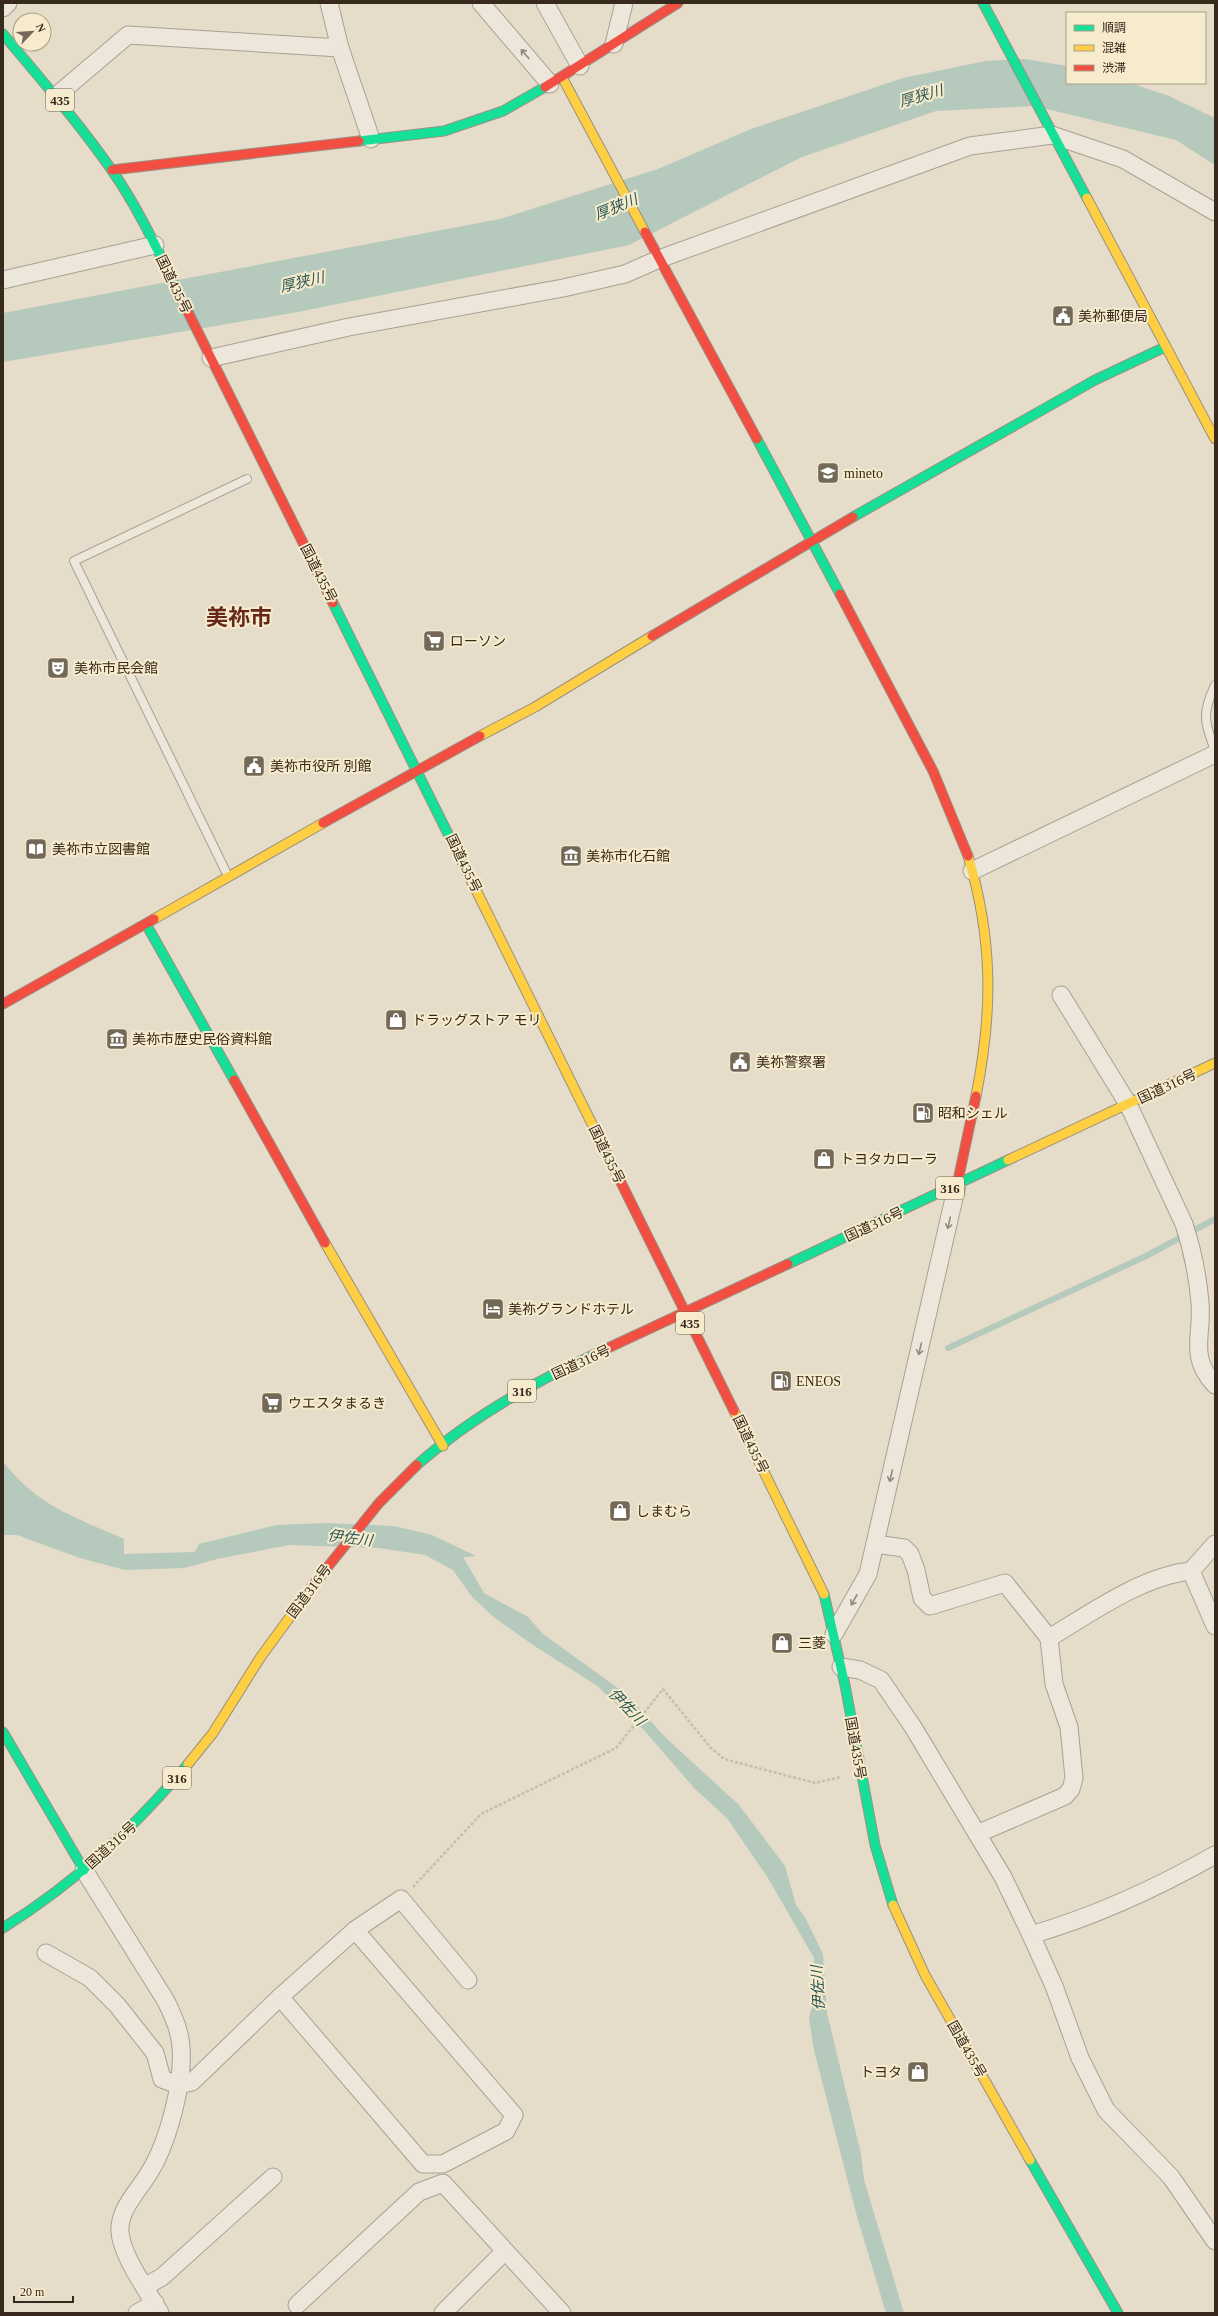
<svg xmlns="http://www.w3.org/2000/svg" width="1218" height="2316" viewBox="0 0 1218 2316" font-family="'Times New Roman','Noto Sans JP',serif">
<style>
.water{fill:#b5c9bc}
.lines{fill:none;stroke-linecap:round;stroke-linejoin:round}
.stream{stroke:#b5c9bc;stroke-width:6}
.lane-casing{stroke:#a9a193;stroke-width:10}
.street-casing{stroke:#a9a193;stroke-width:19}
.fast-casing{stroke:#999083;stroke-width:11}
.slow-casing{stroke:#999083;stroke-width:11}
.jam-casing{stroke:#999083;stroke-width:11}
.path{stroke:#c4bdb2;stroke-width:2.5;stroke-dasharray:3 2;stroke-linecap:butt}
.lane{stroke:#ece6db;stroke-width:8}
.street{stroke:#ece6db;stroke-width:17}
.fast{stroke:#16e098;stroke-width:9}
.slow{stroke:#ffcf43;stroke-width:9}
.jam{stroke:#f24e42;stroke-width:9}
.oneway{stroke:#92887b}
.labels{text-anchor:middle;stroke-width:4;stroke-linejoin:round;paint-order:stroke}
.shield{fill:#f7ebce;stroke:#716351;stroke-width:1}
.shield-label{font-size:13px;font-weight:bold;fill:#37291b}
.street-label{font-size:14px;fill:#37291b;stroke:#f7ebce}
.poi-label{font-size:14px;fill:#37291b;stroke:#f7ebce;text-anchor:start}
.water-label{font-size:15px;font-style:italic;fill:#2a5855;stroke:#f7ebce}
.town-label{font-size:22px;font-weight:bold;fill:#662919;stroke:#f7ebce}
</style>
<rect width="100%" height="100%" fill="#e5dcc9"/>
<g class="water">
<path d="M 1025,59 L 1067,66 L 1067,83 L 1130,83 L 1169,96 L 1215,118 L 1215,165 L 1176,140 L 1034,106 L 936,111 L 802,157 L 629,245 L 298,312 L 3,362 L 3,313 L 500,219 L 658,169 L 751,129 L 903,78 L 986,61 Z"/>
<path d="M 3,1461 C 35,1505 77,1518 124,1539 L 124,1554 L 195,1552 L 199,1544 L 276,1525 L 326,1523 L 394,1526 L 432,1535 L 476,1556 L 463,1557 L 484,1593 L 528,1617 L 543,1634 L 626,1694 L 667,1739 L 739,1805 L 785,1866 L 796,1905 L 805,1917 L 823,1954 L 827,2013 L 861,2154 L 864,2180 L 904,2313 L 886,2313 L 856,2213 L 814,2050 L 809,2018 L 813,2003 L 814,1958 L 768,1878 L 727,1818 L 695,1789 L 644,1730 L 596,1685 L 533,1645 L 495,1618 L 472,1597 L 453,1570 L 425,1555 L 379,1548 L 289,1545 L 217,1559 L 184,1568 L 125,1570 L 80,1558 L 17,1535 L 3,1535 Z"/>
</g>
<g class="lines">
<path class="stream" d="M 948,1348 L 1146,1256 L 1215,1219"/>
<g class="lane-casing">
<g id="lane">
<path d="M 1215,685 C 1202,713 1204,722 1215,750"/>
<path d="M 228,876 L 74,561 L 247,479"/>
</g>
</g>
<g class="street-casing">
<g id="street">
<path d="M 329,3 L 340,48 L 371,139"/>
<path d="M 481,3 L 550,84"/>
<path d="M 545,3 L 580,66"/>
<path d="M 3,8 L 8,3"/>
<path d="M 614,44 L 624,3"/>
<path d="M 56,96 L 128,35 L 340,48"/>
<path d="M 3,280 L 155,245"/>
<path d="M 211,358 L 349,327 L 563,288 L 625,274 L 659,259 L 970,146 L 1052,135 L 1123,159 L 1215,212"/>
<path d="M 972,871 L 1215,754"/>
<path d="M 1061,995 L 1128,1104 L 1184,1224 C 1192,1249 1198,1277 1200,1303 C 1203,1336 1188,1356 1215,1385"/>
<path d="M 875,1544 L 904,1548 L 910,1554 L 916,1570 L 922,1598 L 930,1606 L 1005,1583 L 1049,1638 C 1091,1613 1142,1576 1191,1571 L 1215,1544"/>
<path d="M 1191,1571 L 1215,1626"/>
<path d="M 834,1634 L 868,1574 L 957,1185"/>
<path d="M 841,1667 L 860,1670 L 881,1680 L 913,1727 L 1003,1877 L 1031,1935 L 1054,1986 L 1080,2058 L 1106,2110 L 1171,2177 L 1215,2241"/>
<path d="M 977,1834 L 1065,1796 L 1071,1789 L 1074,1778 L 1069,1727 L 1054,1684 L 1049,1638"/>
<path d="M 84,1870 L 166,2001 C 173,2016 180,2030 181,2047 C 184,2082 168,2143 149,2173 C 139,2190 118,2210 120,2232 C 122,2257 148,2291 160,2313"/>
<path d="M 1031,1935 C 1096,1916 1157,1888 1215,1855"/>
<path d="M 46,1953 L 90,1978 L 117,2005 L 155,2053 L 162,2079 L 178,2085 L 192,2082 L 280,1997 L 355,1930 L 401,1899 L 468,1980"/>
<path d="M 280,1997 L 423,2164 L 443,2164 L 506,2131 L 514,2115 L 355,1930"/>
<path d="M 146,2286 L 162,2277 L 273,2177"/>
<path d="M 297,2305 L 419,2192 L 443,2183 L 562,2313"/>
<path d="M 137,2313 L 155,2303"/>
<path d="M 443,2313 L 504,2252"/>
</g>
</g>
<g class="fast-casing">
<g id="fast">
<path d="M 983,3 L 1087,198"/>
<path d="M 3,34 C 40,78 78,122 111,169 C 138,207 159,253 179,294"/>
<path d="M 359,141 L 444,131 L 503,111 L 545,87"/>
<path d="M 757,439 L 840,594"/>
<path d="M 853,517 L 1095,380 L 1165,347"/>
<path d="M 333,603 L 472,882"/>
<path d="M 146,924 L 234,1080"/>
<path d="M 788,1264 L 1008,1160"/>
<path d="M 417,1465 C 469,1419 530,1384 593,1355"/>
<path d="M 824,1594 L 845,1685 L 875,1845 L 893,1905"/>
<path d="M 3,1732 L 84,1870"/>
<path d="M 3,1928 C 75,1883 133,1829 188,1764"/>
<path d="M 1030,2160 L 1118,2313"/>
</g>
</g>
<g class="slow-casing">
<g id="slow">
<path d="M 562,77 L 645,232"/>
<path d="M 1087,198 L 1215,439"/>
<path d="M 480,736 L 535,707 L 652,636"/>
<path d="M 968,856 C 993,939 993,1011 976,1096"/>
<path d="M 472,882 L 597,1134"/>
<path d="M 154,919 L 323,823"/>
<path d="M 1008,1160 L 1215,1063"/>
<path d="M 325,1243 L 443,1446"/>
<path d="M 734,1411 L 824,1594"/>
<path d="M 188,1764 L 213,1733 L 260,1658 L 314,1584"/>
<path d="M 893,1905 L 925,1975 L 1030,2160"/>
</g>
</g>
<g class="jam-casing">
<g id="jam">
<path d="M 545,87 L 678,3"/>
<path d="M 112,170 L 359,141"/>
<path d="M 645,232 L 757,439"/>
<path d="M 179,294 L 333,603"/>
<path d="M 840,594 L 933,771 L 968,856"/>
<path d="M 652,636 L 853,517"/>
<path d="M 323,823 L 480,736"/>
<path d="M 3,1004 L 154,919"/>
<path d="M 234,1080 L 325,1243"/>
<path d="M 597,1134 L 734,1411"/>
<path d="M 957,1185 L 976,1096"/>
<path d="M 593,1355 L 788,1264"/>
<path d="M 314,1584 L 379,1503 L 417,1465"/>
</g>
</g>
<path class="path" d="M 413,1887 L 481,1814 L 616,1748 L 663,1689 L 710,1747 L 724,1759 L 815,1783 L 841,1777"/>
<use href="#lane" class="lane"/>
<use href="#street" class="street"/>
<use href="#fast" class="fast"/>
<use href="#slow" class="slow"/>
<use href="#jam" class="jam"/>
</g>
<defs><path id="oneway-shaft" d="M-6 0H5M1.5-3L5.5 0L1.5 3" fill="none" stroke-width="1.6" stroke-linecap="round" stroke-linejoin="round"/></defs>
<g class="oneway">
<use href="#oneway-shaft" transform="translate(525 54) rotate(-131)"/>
<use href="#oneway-shaft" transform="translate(949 1223) rotate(103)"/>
<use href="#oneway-shaft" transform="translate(920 1349) rotate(103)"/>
<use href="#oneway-shaft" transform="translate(891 1476) rotate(103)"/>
<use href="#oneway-shaft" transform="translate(854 1600) rotate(119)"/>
</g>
<defs>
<g id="civic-square" transform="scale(1.15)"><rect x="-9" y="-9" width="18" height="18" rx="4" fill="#746858" stroke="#f7ebce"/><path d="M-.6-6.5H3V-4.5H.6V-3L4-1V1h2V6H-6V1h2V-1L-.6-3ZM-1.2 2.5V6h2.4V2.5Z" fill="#fff"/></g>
<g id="school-square" transform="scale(1.15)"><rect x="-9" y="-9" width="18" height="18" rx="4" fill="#746858" stroke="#f7ebce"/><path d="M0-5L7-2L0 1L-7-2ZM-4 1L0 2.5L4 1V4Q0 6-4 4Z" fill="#fff"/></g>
<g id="supermarket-square" transform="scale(1.15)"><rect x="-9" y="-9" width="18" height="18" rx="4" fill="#746858" stroke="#f7ebce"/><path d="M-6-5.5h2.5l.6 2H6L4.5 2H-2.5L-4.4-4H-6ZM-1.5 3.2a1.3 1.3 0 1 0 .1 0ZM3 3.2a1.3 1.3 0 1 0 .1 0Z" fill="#fff"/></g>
<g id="theatre-square" transform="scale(1.15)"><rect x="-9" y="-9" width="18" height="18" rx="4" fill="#746858" stroke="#f7ebce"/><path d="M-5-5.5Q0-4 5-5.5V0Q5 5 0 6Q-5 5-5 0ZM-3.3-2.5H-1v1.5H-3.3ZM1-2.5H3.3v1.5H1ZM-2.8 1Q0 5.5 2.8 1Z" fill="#fff"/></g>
<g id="library-square" transform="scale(1.15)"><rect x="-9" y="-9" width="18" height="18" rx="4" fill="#746858" stroke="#f7ebce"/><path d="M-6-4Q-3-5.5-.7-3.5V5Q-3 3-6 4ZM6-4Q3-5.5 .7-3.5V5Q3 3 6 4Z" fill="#fff"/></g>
<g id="museum-square" transform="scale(1.15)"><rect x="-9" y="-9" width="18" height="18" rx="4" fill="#746858" stroke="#f7ebce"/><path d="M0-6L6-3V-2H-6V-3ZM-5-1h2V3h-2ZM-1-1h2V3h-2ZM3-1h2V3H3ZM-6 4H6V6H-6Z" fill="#fff"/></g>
<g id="shop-square" transform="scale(1.15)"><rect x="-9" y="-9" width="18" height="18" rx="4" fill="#746858" stroke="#f7ebce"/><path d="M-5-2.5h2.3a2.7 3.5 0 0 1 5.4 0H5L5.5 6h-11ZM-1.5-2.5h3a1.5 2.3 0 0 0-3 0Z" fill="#fff"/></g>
<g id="fuel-square" transform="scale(1.15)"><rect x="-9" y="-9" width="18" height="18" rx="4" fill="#746858" stroke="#f7ebce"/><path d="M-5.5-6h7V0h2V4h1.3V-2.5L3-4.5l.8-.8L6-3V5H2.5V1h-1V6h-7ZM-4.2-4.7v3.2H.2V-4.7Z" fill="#fff"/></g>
<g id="hotel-square" transform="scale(1.15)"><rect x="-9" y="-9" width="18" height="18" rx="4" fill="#746858" stroke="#f7ebce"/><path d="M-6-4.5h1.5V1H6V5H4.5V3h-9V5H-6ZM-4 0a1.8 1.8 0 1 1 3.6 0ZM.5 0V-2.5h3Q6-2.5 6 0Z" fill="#fff"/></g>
</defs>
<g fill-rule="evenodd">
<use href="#civic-square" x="1063" y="316"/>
<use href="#school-square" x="828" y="473"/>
<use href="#supermarket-square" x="434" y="641"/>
<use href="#theatre-square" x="58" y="668"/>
<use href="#civic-square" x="254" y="766"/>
<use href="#library-square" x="36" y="849"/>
<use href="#museum-square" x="571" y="856"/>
<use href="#shop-square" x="396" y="1020"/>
<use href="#museum-square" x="117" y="1039"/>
<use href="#civic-square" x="740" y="1062"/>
<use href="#fuel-square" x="923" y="1113"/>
<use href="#shop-square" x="824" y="1159"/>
<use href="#hotel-square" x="493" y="1309"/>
<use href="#fuel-square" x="781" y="1381"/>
<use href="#supermarket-square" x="272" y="1403"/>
<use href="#shop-square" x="620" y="1511"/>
<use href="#shop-square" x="782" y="1643"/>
<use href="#shop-square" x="918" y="2072"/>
</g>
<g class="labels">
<g class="shield">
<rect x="46" y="89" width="28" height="22" rx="3"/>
<rect x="936" y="1177" width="28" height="22" rx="3"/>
<rect x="676" y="1312" width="28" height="22" rx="3"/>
<rect x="508" y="1380" width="28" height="22" rx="3"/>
<rect x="163" y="1767" width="28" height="22" rx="3"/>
</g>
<g class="shield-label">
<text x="60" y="105">435</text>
<text x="950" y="1193">316</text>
<text x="690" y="1328">435</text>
<text x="522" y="1396">316</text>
<text x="177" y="1783">316</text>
</g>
<g class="street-label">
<text transform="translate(174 284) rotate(64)" y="5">国道435号</text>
<text transform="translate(319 573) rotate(63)" y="5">国道435号</text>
<text transform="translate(464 863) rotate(64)" y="5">国道435号</text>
<text transform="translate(1167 1086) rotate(-25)" y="5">国道316号</text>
<text transform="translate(607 1154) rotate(64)" y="5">国道435号</text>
<text transform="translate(874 1224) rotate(-25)" y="5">国道316号</text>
<text transform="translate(581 1362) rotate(-25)" y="5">国道316号</text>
<text transform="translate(751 1444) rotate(64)" y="5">国道435号</text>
<text transform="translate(309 1591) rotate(-53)" y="5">国道316号</text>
<text transform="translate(856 1748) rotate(80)" y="5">国道435号</text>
<text transform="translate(111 1845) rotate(-42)" y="5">国道316号</text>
<text transform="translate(967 2049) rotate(60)" y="5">国道435号</text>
</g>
<g class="poi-label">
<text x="1078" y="321">美祢郵便局</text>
<text x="844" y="478">mineto</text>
<text x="450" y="646">ローソン</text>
<text x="74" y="673">美祢市民会館</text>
<text x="270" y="771">美祢市役所 別館</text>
<text x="52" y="854">美祢市立図書館</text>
<text x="586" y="861">美袮市化石館</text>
<text x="412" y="1025">ドラッグストア モリ</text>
<text x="132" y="1044">美袮市歴史民俗資料館</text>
<text x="756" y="1067">美祢警察署</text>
<text x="938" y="1118">昭和シェル</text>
<text x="840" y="1164">トヨタカローラ</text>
<text x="508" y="1314">美祢グランドホテル</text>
<text x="796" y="1386">ENEOS</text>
<text x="288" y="1408">ウエスタまるき</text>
<text x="636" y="1516">しまむら</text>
<text x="798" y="1648">三菱</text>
<text x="902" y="2077" text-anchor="end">トヨタ</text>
</g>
<g class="water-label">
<text transform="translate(921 96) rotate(-16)" y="5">厚狭川</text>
<text transform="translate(616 207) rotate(-22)" y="5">厚狭川</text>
<text transform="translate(302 282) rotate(-13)" y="5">厚狭川</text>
<text transform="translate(350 1538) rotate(7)" y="5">伊佐川</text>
<text transform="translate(627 1707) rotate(46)" y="5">伊佐川</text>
<text transform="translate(818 1988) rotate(-93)" y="5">伊佐川</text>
</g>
<g class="town-label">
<text x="239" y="625">美祢市</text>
</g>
</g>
<rect width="1218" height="2316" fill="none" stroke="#37291b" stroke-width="8"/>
<rect x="1066" y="12" width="140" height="72" fill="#f7ebce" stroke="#aa9d86"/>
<rect x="1074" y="25" width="20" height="6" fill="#16e098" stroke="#aa9d86"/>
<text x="1102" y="32" font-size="12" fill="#37291b">順調</text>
<rect x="1074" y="45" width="20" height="6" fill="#ffcf43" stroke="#aa9d86"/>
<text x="1102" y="52" font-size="12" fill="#37291b">混雑</text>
<rect x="1074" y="65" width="20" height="6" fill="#f24e42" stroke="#aa9d86"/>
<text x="1102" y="72" font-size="12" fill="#37291b">渋滞</text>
<g transform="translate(32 32) rotate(65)"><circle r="19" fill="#f7ebce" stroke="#aa9d86"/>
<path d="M0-3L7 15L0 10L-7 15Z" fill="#746858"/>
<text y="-6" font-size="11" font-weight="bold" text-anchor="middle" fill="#37291b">N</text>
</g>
<path d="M14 2296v6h59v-6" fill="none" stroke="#37291b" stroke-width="2"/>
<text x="20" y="2296" font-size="12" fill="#37291b" stroke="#f7ebce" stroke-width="3" paint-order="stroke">20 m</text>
</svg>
